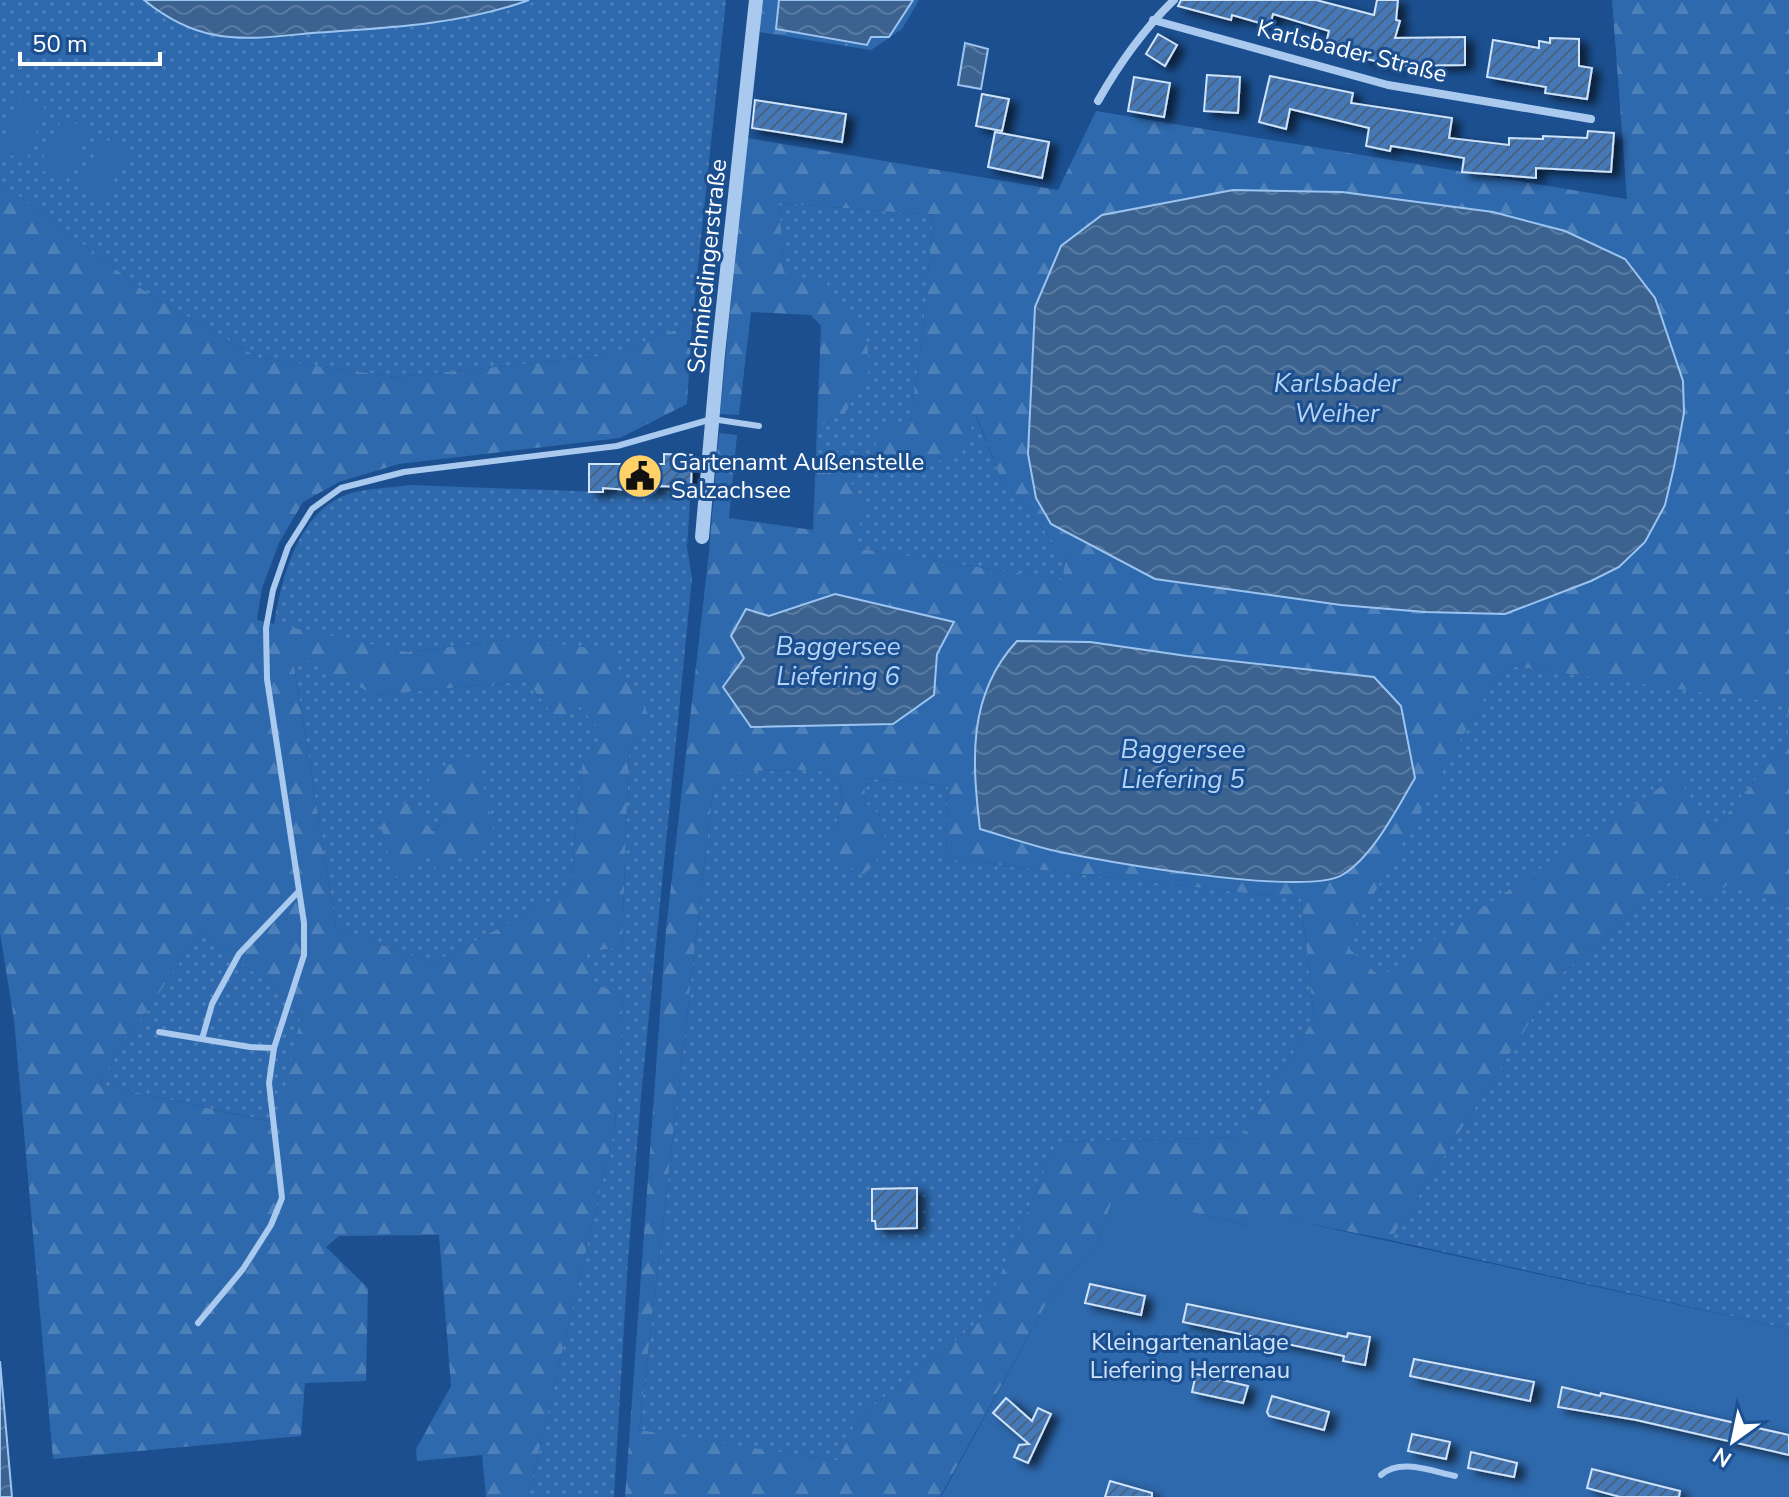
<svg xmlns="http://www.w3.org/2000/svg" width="1789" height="1497" viewBox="0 0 1789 1497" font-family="'Nunito Sans',sans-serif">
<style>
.grass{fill:url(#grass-dots);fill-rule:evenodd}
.forest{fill:url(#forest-firs);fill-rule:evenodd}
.garden{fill:#2e69ad}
.water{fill:url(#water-waves);stroke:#9cc4f0;stroke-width:2}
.building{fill:url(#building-hatch);stroke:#cfe3fa;stroke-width:2;filter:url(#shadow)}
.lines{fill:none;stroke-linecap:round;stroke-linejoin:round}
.service{stroke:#a9c9ee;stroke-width:6}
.minor{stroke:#a9c9ee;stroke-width:8}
.tertiary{stroke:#a9c9ee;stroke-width:14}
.labels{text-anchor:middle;stroke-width:6;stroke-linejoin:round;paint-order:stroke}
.street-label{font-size:24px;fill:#fff;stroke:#1b4f8f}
.poi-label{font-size:24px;fill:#fff;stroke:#1b4f8f;text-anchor:start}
.park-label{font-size:24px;fill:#cfe3fa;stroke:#1b4f8f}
.water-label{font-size:26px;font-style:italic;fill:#b5d3f5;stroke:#1b4f8f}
</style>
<defs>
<pattern id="grass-dots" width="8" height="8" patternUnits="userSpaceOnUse" patternTransform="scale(2)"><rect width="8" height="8" fill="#2e69ad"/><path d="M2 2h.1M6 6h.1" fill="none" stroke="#4d80b9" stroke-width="1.8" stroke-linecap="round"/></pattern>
<pattern id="forest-firs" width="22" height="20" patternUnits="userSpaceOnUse" patternTransform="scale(2)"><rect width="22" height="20" fill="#2e69ad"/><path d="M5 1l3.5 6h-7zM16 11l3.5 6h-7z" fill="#4d80b9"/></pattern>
<pattern id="water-waves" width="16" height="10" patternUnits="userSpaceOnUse" patternTransform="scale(2)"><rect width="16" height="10" fill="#3c6290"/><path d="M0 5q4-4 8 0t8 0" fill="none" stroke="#597aa1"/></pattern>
<pattern id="building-hatch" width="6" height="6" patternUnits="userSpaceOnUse" patternTransform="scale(2)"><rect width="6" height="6" fill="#4478b7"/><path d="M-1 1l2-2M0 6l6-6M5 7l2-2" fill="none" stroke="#486282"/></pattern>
<filter id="shadow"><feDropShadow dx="8" dy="4.5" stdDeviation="4" flood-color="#0009"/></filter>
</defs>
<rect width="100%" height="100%" fill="#1b4f8f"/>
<g class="grass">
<path d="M 0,0 L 726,0 L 692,324 L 603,356 L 396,377 L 259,358 L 150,295 L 0,182 Z"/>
<path d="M 779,203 L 933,215 L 924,321 L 910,424 L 871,468 L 975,414 L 1001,479 L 1066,557 L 1062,580 L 856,548 L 847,475 L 816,451 L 817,428 L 845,413 L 826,283 L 784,274 Z"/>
<path d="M 410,485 L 603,492 L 603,488 L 654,492 L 655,486 L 691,487 L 687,547 L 692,578 L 641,1097 L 628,1259 L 614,1497 L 528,1497 L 615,1127 L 623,995 L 593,983 L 585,952 L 622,947 L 629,746 L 654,725 L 516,639 L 408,652 L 274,625 C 281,579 298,511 348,494 C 367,488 391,488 410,485 Z"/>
<path d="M 292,652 L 375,695 L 527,681 L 560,723 L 580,706 L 605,735 L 583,756 L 570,891 L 433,963 L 336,929 ZM 409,800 L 431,831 L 449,819 L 439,871 L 428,855 Z"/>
<path d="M 1503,665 L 1789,703 L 1788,742 L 1712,831 L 1677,777 L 1381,978 L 1344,945 Z"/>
<path d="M 818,770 L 839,779 L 843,803 L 834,831 L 880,815 L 865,803 L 863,778 L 948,786 L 946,859 L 1301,899 L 1314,1018 L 1243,1137 L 1057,1142 L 981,1320 L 857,1419 L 838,1461 L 639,1431 L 713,790 L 742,771 Z"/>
<path d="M 1686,868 L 1710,900 L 1727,883 L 1789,907 L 1789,1329 L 1390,1240 L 1561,974 Z"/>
<path d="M 201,930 L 302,1011 L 278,1123 L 98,1084 Z"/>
</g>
<g class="forest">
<path d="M 762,0 L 779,0 L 776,29 L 889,37 L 913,0 L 919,0 L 902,29 L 871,50 L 759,32 Z"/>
<path d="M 1612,0 L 1789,0 L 1789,907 L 1728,884 L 1710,900 L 1685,869 L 1561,974 L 1390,1240 L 1252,1212 L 1248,1225 L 1114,1195 L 1099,1241 L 1045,1306 L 940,1497 L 625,1497 L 666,929 L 709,552 L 719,433 L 737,435 L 729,518 L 813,530 L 816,451 L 847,475 L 863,503 L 856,548 L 1062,580 L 1066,557 L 1001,479 L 976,415 L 960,458 L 871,469 L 879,428 L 910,423 L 924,321 L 933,215 L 779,203 L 784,273 L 826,283 L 866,335 L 870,369 L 845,413 L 817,428 L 821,326 L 811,315 L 751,312 L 739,415 L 720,414 L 747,138 L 1058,190 L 1096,111 L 1627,199 ZM 1233,190 L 1342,192 L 1493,212 L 1565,231 L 1683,381 L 1684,413 L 1674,467 L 1665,505 L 1619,567 L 1591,581 L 1505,614 L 1425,612 L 1341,605 L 1155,579 L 1102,215 ZM 835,594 L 953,622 L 937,654 L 934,695 L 811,725 L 751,727 L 723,687 L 744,658 L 746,609 L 769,616 ZM 1017,641 L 1090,642 L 1187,656 L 1374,845 L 1341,876 L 1292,883 L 1156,869 L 1050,850 L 980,829 ZM 1503,665 L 1788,704 L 1788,742 L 1713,830 L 1677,776 L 1380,977 L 1345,945 ZM 818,770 L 839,779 L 843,803 L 834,831 L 833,857 L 862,875 C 880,863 892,838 880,816 C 877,811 869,806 865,803 L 864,778 L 948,786 L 946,859 L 1301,899 L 1314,1018 L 1243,1137 L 1057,1142 L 981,1320 L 857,1419 L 837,1461 L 639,1430 L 713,790 L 743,771 Z"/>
<path d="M 0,182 L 150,295 L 259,358 L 396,377 L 603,356 L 692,324 L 687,404 L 620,438 L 399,464 L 339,482 L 303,502 L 279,543 L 262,588 L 257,620 L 408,652 L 516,639 L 607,650 L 655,725 L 629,746 L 622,947 L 586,952 L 593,983 L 623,995 L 615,1127 L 528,1497 L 486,1497 L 482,1455 L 417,1461 L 416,1449 L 451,1386 L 439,1235 L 339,1236 L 326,1247 L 368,1288 L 366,1381 L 305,1383 L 301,1436 L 53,1459 L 14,1020 L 0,933 ZM 292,653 L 375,695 L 527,681 L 560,723 L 580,707 L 605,735 L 583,756 L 570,891 L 433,963 L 336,929 ZM 201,930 L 302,1011 L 277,1123 L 98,1084 Z"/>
<path d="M 476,754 L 495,837 L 438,872 L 428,856 L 394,878 L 379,819 L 409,800 L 432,831 L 449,819 L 426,774 Z"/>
</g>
<g class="garden">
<path d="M 18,98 L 45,108 L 26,161 L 0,151 Z"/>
<path d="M 63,117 L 90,130 L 65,182 L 38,168 Z"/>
<path d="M 103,138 L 129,151 L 104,200 L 78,187 Z"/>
<path d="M 1114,1194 L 1247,1225 L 1251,1211 L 1789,1329 L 1789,1497 L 941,1497 L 1045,1306 L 1099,1241 Z"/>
</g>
<g class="water">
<path d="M 144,0 L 529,0 C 460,25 385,28 312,33 C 280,36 246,41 215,35 C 188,30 165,17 144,0 Z"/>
<path d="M 779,0 L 913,0 L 889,37 L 871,37 L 867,45 L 776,29 Z"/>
<path d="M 965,43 L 988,49 L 981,89 L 958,85 Z"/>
<path d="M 1233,190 L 1342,192 L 1493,212 L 1565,231 L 1625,259 L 1655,298 L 1683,381 L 1684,413 L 1674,467 L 1665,505 L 1645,542 L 1619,567 L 1591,581 L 1505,614 L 1425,612 L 1341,605 L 1155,579 L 1051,524 L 1036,498 L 1028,454 L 1035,307 L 1061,246 L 1102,215 Z"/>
<path d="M 835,594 L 954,622 L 937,654 L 934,695 L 893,724 L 751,727 L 723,687 L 744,658 L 731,636 L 746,609 L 769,616 Z"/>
<path d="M 1017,641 L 1090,642 L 1187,656 L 1374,677 L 1401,706 L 1415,778 C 1397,808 1373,857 1342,875 C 1304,897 1100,861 1051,850 C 1027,844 1004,836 980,829 C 972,761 967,695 1017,641 Z"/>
<path d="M 0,1361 L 12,1497 L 0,1497 Z"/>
</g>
<g class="building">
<path d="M 1181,0 L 1316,0 L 1374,15 L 1377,0 L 1398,0 L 1396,20 L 1400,21 L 1395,38 L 1465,37 L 1465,65 L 1394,66 L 1363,58 L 1364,53 L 1326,43 L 1329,31 L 1273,14 L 1270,26 L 1232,15 L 1231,20 L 1178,6 Z"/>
<path d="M 1158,34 L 1177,45 L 1165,66 L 1146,54 Z"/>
<path d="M 1550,38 L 1579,39 L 1579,66 L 1592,68 L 1587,99 L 1545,93 L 1546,87 L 1487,77 L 1493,40 L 1539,48 L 1539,41 L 1550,43 Z"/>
<path d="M 1207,75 L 1240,77 L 1238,113 L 1204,111 Z"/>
<path d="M 1270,76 L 1353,93 L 1351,103 L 1452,118 L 1449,138 L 1509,145 L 1509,138 L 1543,139 L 1543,136 L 1587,138 L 1588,131 L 1614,133 L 1611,172 L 1536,168 L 1536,178 L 1462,172 L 1464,158 L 1391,146 L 1390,151 L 1366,146 L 1369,128 L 1290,109 L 1286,129 L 1259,122 Z"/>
<path d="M 1134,77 L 1170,83 L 1164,117 L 1128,111 Z"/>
<path d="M 982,94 L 1009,99 L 1002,131 L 976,126 Z"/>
<path d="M 755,100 L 846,114 L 842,142 L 752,128 Z"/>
<path d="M 995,132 L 1049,142 L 1042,178 L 988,167 Z"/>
<path d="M 664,454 L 692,455 L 691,487 L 655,486 L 655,492 L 603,488 L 603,492 L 589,492 L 589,464 L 664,464 Z"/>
<path d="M 917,1188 L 917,1228 L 876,1229 L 875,1221 L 872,1221 L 872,1189 Z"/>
<path d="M 1090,1284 L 1145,1296 L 1141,1315 L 1085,1303 Z"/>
<path d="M 1187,1304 L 1347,1337 L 1348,1333 L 1370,1337 L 1365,1365 L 1343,1361 L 1344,1356 L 1183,1322 Z"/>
<path d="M 1414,1359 L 1534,1382 L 1530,1401 L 1410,1376 Z"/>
<path d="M 1196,1374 L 1248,1386 L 1243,1403 L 1192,1392 Z"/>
<path d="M 1562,1387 L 1600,1396 L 1601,1393 L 1615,1396 L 1789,1435 L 1789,1455 L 1636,1420 L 1558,1407 Z"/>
<path d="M 1272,1396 L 1329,1412 L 1324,1430 L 1269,1416 L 1267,1412 Z"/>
<path d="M 1006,1398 L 1032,1421 L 1038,1408 L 1051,1414 L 1028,1463 L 1014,1457 L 1019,1445 L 1029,1444 L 993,1413 Z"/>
<path d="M 1412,1434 L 1450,1442 L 1446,1459 L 1408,1451 Z"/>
<path d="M 1471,1452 L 1517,1463 L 1514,1477 L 1468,1468 Z"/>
<path d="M 1592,1469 L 1680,1491 L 1679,1497 L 1620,1497 L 1587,1488 Z"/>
<path d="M 1110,1481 L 1152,1493 L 1152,1497 L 1105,1497 Z"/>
</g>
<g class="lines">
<g class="service">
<path d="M 159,1032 L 250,1047 L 274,1048"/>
<path d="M 202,1039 L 212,1004 L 239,954 L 299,891"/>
<path d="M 198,1323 L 243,1269 L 271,1225 L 282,1198 L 269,1083 L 274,1048 L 304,955 L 304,923 L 267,679 L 266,628 L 273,590 L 288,547 L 312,509 L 341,488 L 404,472 L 617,446 L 712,419 L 759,426"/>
<path d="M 1381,1475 C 1400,1458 1431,1471 1455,1476"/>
</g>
<g class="minor">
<path d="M 1153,20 L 1388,85 L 1591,119"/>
<path d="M 1098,101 C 1119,64 1143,30 1174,0"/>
</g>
<path class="tertiary" d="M 702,537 L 718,354 L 756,0"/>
</g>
<defs>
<g id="civic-disc" transform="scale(2.3)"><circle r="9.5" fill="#ffd166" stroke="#1b4f8f"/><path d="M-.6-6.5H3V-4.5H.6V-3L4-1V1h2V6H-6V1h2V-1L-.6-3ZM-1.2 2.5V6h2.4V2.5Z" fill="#111"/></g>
</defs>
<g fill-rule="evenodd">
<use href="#civic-disc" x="640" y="476"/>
</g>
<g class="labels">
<g class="street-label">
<text transform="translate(1352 51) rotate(14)" y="8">Karlsbader Straße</text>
<text transform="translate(707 266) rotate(-84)" y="8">Schmiedingerstraße</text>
</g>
<g class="poi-label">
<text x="671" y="470">Gartenamt Außenstelle<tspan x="671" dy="28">Salzachsee</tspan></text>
</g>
<g class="park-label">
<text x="1190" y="1350">Kleingartenanlage<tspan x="1190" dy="28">Liefering Herrenau</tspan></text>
</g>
<g class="water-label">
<text x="1337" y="392">Karlsbader<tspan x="1337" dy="30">Weiher</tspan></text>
<text x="838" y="655">Baggersee<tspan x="838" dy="30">Liefering 6</tspan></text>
<text x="1183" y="758">Baggersee<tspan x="1183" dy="30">Liefering 5</tspan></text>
</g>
</g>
<g transform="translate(1733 1441) rotate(213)" stroke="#1b4f8f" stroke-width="6" paint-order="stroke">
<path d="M0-6L14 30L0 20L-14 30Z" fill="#ffffff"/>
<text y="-12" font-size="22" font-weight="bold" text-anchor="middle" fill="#ffffff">N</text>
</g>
<path d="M20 52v12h140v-12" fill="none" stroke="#ffffff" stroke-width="4"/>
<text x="32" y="52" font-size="24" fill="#ffffff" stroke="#1b4f8f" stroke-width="6" paint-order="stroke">50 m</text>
</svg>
